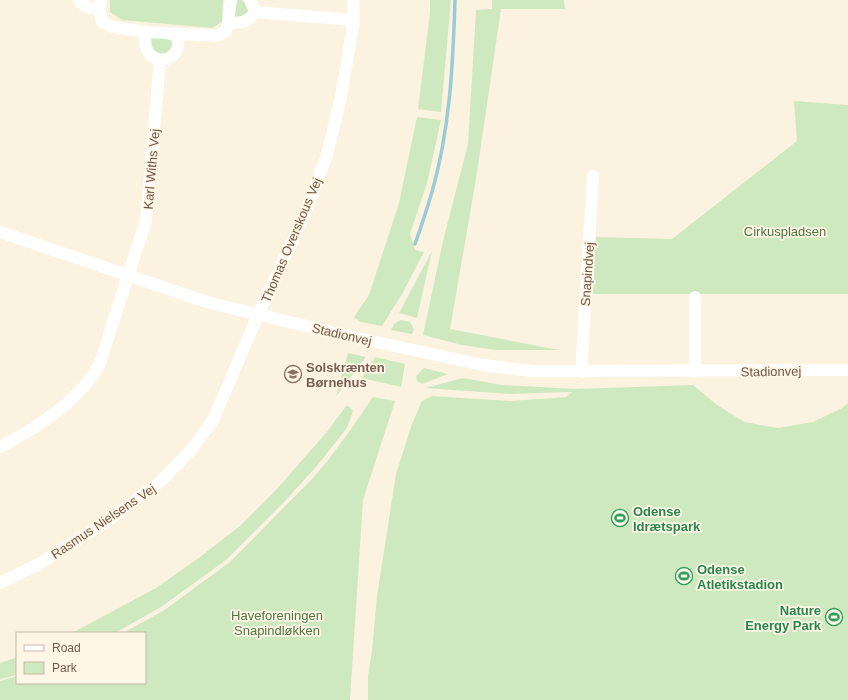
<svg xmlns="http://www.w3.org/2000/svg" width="848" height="700" viewBox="0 0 848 700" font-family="Helvetica,sans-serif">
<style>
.green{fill:#cee9bf}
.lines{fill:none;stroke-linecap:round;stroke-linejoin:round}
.stream{stroke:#9bcbd6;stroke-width:3.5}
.minor{stroke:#fff;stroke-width:12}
.labels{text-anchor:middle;stroke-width:3.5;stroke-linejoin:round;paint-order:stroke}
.street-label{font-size:13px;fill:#725848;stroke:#fff6e6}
.park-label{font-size:13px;fill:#4e7840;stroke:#fff6e6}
.education-label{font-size:13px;font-weight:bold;fill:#785e54;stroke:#fff6e6;text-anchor:start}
.leisure-label{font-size:13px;font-weight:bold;fill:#27864d;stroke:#fff6e6;text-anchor:start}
</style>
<rect width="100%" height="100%" fill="#fcf2e0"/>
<g class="green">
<path d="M 110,0 L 223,0 L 222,22 L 212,28 L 122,20 L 110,12 Z"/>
<path d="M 238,0 L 241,0 L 247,4 L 249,11 L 244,16 L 236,17 L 234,16 L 236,2 Z"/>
<path d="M 430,0 L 451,0 L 441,112 L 418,109 L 430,13 Z"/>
<path d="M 492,0 L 564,0 L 565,9 L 501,9 L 476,179 L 450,329 L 559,350 L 496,350 L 462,345 L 423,335 L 443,241 L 468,144 L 476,10 L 492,9 Z"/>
<path d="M 152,38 C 159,38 167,37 173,42 L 173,46 L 165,55 L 159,54 L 152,49 L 150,40 Z"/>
<path d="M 794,101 L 848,105 L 848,294 L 593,294 L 596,237 L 672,239 L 797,141 Z"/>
<path d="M 417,117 L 441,120 L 427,183 L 410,234 L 415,250 L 424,252 L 402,294 L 382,326 L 361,322 L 354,317 L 369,295 L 399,203 Z"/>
<path d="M 432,251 L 417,318 L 399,313 Z"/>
<path d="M 400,320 L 410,322 L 414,329 L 412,334 L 391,330 L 394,324 Z"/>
<path d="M 348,353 L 366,357 L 336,396 Z"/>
<path d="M 375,357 L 405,364 L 401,387 L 362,378 Z"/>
<path d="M 424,368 L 448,374 L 422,384 L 417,381 L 416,376 Z"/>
<path d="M 463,378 L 502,385 L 576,389 L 693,385 L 717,405 L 744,422 L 778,428 L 813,422 L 842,408 L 848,403 L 848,700 L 368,700 L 368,676 L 372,651 L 377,596 L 396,474 L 412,424 L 422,401 L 432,396 L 511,401 L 566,397 L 572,392 L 511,394 L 425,388 Z"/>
<path d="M 373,397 L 395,401 L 363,500 L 350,700 L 0,700 L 0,681 L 17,676 L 17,683 L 145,683 L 145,633 L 123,633 L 163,611 L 230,562 L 313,478 L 329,459 L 351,429 Z"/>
<path d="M 346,406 L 349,406 L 353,411 L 347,428 L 316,467 L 284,502 L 226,560 L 161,607 L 115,633 L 72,633 L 156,588 L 200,557 L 240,526 L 276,490 L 304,458 L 326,433 Z"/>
<path d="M 17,657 L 17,675 L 0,679 L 0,663 Z"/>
</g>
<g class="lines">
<path class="stream" d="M 415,244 C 421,227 427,209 432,192 C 450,129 453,64 455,0"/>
<g class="minor">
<path d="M 79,0 C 84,8 91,8 100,10"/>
<path d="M 101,0 L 100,10 L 102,22 L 113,27 L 146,32 L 217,36 L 226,31 L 228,23 L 231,0"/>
<path d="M 255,12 L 354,20"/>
<path d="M 228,23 C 242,23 247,23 255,12 L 250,0"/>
<path d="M 146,32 C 145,38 144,44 147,50 C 152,61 168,63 175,53 C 179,48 178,40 179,34"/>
<path d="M 0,232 L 210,303 L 348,336 L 483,365 L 531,371 L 848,370"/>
<path d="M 695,297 L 695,372"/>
<path d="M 582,372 L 582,355 L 593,176"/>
<path d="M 0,447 C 29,432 65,409 87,383 C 92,377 96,370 100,363 L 146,220 L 160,60"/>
<path d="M 0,583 L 39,564 L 106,522 L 161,481 L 192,449 L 213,420 L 258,315 L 305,214 L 327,155 L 341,97 L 354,20 L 353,0"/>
</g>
</g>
<defs>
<g id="school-ring" transform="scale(0.9)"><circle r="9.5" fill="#fff6e6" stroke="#8d6e63" stroke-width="1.5"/><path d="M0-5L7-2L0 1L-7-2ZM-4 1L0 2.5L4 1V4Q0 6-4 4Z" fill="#8d6e63"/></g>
<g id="stadium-ring" transform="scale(0.9)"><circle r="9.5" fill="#fff6e6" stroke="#2e9e5b" stroke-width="1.5"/><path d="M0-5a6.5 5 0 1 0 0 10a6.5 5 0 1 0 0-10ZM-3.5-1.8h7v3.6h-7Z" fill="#2e9e5b"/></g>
</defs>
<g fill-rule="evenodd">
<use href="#school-ring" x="293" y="374"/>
<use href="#stadium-ring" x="620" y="518"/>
<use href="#stadium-ring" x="684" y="576"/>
<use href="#stadium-ring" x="834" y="617"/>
</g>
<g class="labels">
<g class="street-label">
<text transform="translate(151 169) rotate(-85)" y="5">Karl Withs Vej</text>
<text transform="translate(291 240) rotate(-67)" y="5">Thomas Overskous Vej</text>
<text transform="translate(587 274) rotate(-86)" y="5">Snapindvej</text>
<text transform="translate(342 334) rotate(13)" y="5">Stadionvej</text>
<text transform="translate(771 371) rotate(-1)" y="5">Stadionvej</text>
<text transform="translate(103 521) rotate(-34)" y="5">Rasmus Nielsens Vej</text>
</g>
<g class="park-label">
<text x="785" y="236">Cirkuspladsen</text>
<text x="277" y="620">Haveforeningen<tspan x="277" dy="15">Snapindløkken</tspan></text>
</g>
<g class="education-label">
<text x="306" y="372">Solskrænten<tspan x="306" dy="15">Børnehus</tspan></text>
</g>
<g class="leisure-label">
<text x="633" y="516">Odense<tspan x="633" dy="15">Idrætspark</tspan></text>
<text x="697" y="574">Odense<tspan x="697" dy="15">Atletikstadion</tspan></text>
<text x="821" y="615" text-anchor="end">Nature<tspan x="821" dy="15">Energy Park</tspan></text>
</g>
</g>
<rect x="16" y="632" width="130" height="52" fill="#fff6e6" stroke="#c7b7a7"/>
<rect x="24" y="645" width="20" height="6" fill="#ffffff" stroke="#c7b7a7"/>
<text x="52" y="652" font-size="12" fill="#725848">Road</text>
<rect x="24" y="662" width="20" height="12" fill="#cee9bf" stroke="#c7b7a7"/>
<text x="52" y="672" font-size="12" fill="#725848">Park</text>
</svg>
